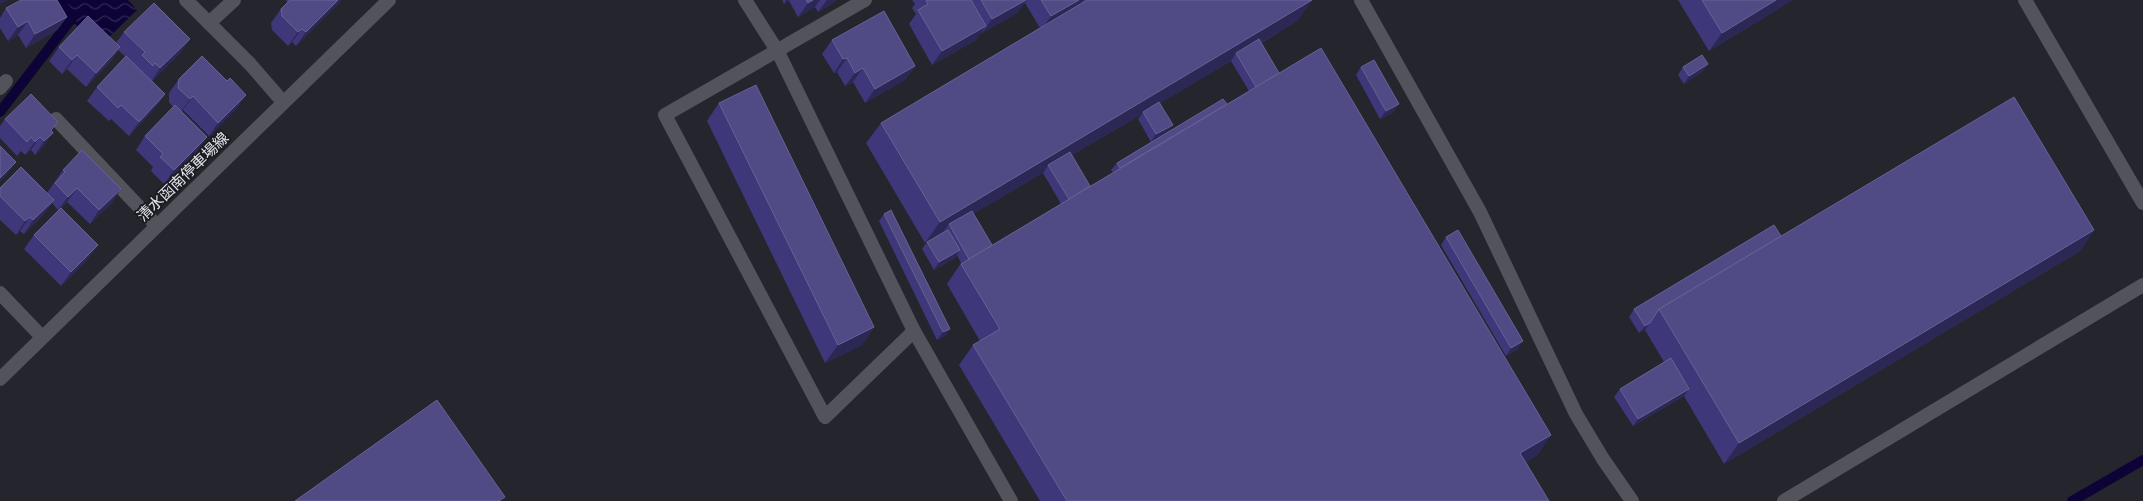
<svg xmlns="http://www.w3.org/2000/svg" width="2143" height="501" viewBox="0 0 2143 501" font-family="Quicksand,'Noto Sans JP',sans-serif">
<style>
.water{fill:url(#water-waves)}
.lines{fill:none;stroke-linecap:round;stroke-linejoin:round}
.stream{stroke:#0e0336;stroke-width:10}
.minor{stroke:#52535b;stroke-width:14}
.secondary{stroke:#52535b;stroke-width:14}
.wall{fill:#3e3779;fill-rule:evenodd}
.shaded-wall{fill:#2c2855}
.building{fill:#504a85;stroke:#676295}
.labels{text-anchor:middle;stroke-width:4;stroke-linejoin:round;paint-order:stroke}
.street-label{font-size:15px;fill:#e6e6eb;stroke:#1b1c23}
</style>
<defs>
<pattern id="water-waves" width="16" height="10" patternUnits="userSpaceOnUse" patternTransform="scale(1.25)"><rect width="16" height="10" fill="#0e0336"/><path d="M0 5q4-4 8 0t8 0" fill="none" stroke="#312853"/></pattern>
</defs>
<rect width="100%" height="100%" fill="#25252d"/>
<path class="water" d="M 50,0 L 128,0 L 137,10 L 102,44 L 64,16 Z"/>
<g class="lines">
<g class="stream">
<path d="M 0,112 L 73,17 L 57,0"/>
<path d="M 2072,501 L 2143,460"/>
</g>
<g class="minor">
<path d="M 186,0 L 250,64 L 283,102"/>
<path d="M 745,0 L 778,52 L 914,331 L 1011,501"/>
<path d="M 865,0 L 665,115 L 825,417 L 914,331"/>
<path d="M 1361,0 L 1480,212 L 1576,414 L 1603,459 L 1632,501"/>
<path d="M 2025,0 L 2143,203"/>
<path d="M 209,23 L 234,0"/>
<path d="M 0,88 L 6,81"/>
<path d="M 56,119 L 157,226"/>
<path d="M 0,293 L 42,337"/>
<path d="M 1784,501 L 2143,285"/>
</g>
<path class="secondary" d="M 0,379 L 389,0"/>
</g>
<g class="wall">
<path d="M 286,0 L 341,0 L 339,3 L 296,46 L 292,42 L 288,46 L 272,30 L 271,23 L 281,9 L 288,3 L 286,1 Z"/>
<path d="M 782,0 L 836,0 L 835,2 L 818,12 L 815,7 L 798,17 L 789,1 L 784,4 Z"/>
<path d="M 912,0 L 1312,0 L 1297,21 L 1261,43 L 1279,73 L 1551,435 L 1537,455 L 1526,462 L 1549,501 L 1040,501 L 959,365 L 973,345 L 980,341 L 947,284 L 961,263 L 957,255 L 955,258 L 934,270 L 922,249 L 927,242 L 943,232 L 925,243 L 866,143 L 881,123 L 1040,28 L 1025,3 L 1017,13 L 982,33 L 981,32 L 976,40 L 932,65 L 909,24 L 916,14 L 912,8 L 915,4 ZM 1231,61 L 1249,91 L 1227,104 L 1169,131 L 1160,103 ZM 1142,114 L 1138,119 L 1151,142 L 1117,163 L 1111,170 L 1113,173 L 1090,186 L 1072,155 ZM 1044,172 L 1043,173 L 1061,204 L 992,245 L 973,214 Z"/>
<path d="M 1678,0 L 1793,0 L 1709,51 Z"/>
<path d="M 6,8 L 67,17 L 57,30 L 26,48 L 18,35 L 8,41 L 0,28 L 0,18 Z"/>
<path d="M 124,32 L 190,39 L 180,53 L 152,81 L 165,94 L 155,108 L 129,136 L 111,119 L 109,121 L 87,101 L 97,87 L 126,57 L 118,50 L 111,61 L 86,87 L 67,69 L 62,74 L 49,61 L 59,47 L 116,43 Z"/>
<path d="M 832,40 L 915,66 L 905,80 L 865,103 L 853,82 L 845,86 L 837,72 L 834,73 L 822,54 Z"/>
<path d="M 1708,64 L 1702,72 L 1684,84 L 1678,75 L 1683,67 Z"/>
<path d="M 1361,67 L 1394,112 L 1380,119 L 1356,75 Z"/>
<path d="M 179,79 L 227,81 L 246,95 L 236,109 L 209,136 L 183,110 L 182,112 L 198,150 L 164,184 L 151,171 L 153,167 L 136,150 L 145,136 L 173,107 L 169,102 L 169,93 Z"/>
<path d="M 719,103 L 874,327 L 862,345 L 825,363 L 707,121 Z"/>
<path d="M 5,119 L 52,132 L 43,147 L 35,155 L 31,150 L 25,155 L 21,151 L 17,156 L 0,138 L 0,126 Z"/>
<path d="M 63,170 L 112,203 L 90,224 L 67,202 L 61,208 L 88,259 L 61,286 L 24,249 L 34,235 L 58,210 L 52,203 L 44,214 L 24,234 L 20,231 L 16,235 L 0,220 L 0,188 L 47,193 Z"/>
<path d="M 884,214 L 950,329 L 945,336 L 937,340 L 879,221 Z"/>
<path d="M 2094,230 L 2080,251 L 1724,464 L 1684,396 L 1633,426 L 1614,397 L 1620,389 L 1664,362 L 1645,330 L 1639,333 L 1629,317 L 1634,309 L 1781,236 Z"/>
<path d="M 1446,237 L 1518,349 L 1506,356 L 1441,245 Z"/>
</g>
<g class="shaded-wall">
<path d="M 0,0 L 8,0 L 0,4 Z"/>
<path d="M 338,0 L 341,0 L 339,3 L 296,46 L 306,32 Z"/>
<path d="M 786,0 L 790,0 L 784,4 Z"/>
<path d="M 813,0 L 820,0 L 815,7 L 798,17 L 808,3 Z"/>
<path d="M 827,0 L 836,0 L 835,2 L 818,12 Z"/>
<path d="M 1027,0 L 1017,13 L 982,33 L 992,19 Z"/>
<path d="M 1079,0 L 1084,0 L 1078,9 L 1041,30 L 1051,16 Z"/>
<path d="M 1312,0 L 1297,21 L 1238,56 L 1236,53 L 1231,61 L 1143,113 L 1143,112 L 1142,114 L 1050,168 L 1048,165 L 1044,172 L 950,228 L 949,224 L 943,232 L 925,243 L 940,222 Z"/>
<path d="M 1776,0 L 1793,0 L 1709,51 L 1722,33 Z"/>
<path d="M 67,17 L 57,30 L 26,48 L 35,34 Z"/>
<path d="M 28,21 L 18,35 L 8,41 L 18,27 Z"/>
<path d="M 986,26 L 976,40 L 932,65 L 942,51 Z"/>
<path d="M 302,29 L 292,42 L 288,46 L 298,32 Z"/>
<path d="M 190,39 L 180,53 L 151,82 L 160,68 Z"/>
<path d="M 120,47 L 111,61 L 86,87 L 96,73 Z"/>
<path d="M 77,55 L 67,69 L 62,74 L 72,60 Z"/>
<path d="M 847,58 L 837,72 L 834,73 L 843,59 Z"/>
<path d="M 1708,64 L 1702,72 L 1684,84 L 1689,76 Z"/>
<path d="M 915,66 L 905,80 L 865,103 L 875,89 Z"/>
<path d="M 863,68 L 853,82 L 845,86 L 855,73 Z"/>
<path d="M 165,94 L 155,108 L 129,136 L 139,122 Z"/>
<path d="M 246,95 L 236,109 L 209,136 L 218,123 Z"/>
<path d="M 193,96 L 183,110 L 180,113 L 190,99 Z"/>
<path d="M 1399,104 L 1394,112 L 1380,119 L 1386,111 Z"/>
<path d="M 1173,125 L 1168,133 L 1151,142 L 1156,134 Z"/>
<path d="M 53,133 L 43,147 L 35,155 L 44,141 Z"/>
<path d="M 40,137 L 31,150 L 25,155 L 35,142 Z"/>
<path d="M 207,137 L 198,150 L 164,184 L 174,170 Z"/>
<path d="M 16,162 L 6,176 L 0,182 L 0,178 Z"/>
<path d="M 77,188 L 67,202 L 58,210 L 68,197 Z"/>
<path d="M 121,189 L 112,203 L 90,224 L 99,210 Z"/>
<path d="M 54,200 L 44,214 L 24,234 L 33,220 Z"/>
<path d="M 30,217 L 20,231 L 16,235 L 25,221 Z"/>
<path d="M 2094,230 L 2080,251 L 1724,464 L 1739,443 Z"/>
<path d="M 98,245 L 88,259 L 61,286 L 71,272 Z"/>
<path d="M 960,250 L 955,258 L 934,270 L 939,262 Z"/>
<path d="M 1650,323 L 1645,330 L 1639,333 L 1645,326 Z"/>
<path d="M 874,327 L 862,345 L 825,363 L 838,345 Z"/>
<path d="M 950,329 L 945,336 L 937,340 L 943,332 Z"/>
<path d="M 1523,341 L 1518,349 L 1506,356 L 1511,348 Z"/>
<path d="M 1689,389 L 1684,396 L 1633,426 L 1638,419 Z"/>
<path d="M 1551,435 L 1537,455 L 1506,474 L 1520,453 Z"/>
</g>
<g class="building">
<path d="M 21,0 L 57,0 L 67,17 L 35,34 L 28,21 L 18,27 L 6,8 Z"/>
<path d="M 290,0 L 338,0 L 306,32 L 302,29 L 298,32 L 282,16 L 281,9 Z"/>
<path d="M 806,0 L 813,0 L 808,3 Z"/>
<path d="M 926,0 L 971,0 L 986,26 L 942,51 L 918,10 L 928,4 Z"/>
<path d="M 981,0 L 1026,0 L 992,19 Z"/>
<path d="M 1041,0 L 1079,0 L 1051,16 Z"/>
<path d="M 1087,0 L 1312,0 L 940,222 L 881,123 Z"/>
<path d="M 1702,0 L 1776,0 L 1722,33 Z"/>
<path d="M 154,3 L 190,39 L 160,68 L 155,63 L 153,66 L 142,55 L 145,52 L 124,32 Z"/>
<path d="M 884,11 L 915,66 L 875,89 L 863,68 L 855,73 L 847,58 L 843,59 L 832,40 Z"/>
<path d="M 88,16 L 120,47 L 96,73 L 77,55 L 72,60 L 59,47 Z"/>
<path d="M 1259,39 L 1279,73 L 1256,87 L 1236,53 Z"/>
<path d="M 1321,48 L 1551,435 L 1520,453 L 1549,501 L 1067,501 L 973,345 L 1000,329 L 961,264 Z"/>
<path d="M 1702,55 L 1708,64 L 1689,76 L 1683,67 Z"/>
<path d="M 126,56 L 165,94 L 139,122 L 121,105 L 118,108 L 97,87 Z"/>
<path d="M 202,56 L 227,81 L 230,78 L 246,95 L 218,123 L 193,96 L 190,99 L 178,88 L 179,79 Z"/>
<path d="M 1374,60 L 1399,104 L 1386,111 L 1361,67 Z"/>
<path d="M 756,85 L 874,327 L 838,345 L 719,103 Z"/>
<path d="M 31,94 L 58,122 L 51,130 L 53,133 L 44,141 L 40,137 L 35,142 L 31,137 L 27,142 L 5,119 Z"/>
<path d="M 2014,97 L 2094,230 L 1739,443 L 1659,309 Z"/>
<path d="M 1223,99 L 1227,104 L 1120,168 L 1117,163 Z"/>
<path d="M 1159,102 L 1173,125 L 1156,134 L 1143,112 Z"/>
<path d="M 175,105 L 207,137 L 174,170 L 160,157 L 163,154 L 145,136 Z"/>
<path d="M 0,146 L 16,162 L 0,178 Z"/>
<path d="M 82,150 L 121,189 L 99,210 L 77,188 L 68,197 L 55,183 L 65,172 L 63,170 Z"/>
<path d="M 1070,152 L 1090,186 L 1069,199 L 1048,165 Z"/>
<path d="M 21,167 L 54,200 L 33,220 L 30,217 L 25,221 L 0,196 L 0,188 Z"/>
<path d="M 61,208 L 98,245 L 71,272 L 34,235 Z"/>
<path d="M 891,210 L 950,329 L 943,332 L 884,214 Z"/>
<path d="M 972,211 L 992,245 L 969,259 L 949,224 Z"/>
<path d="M 1774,225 L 1781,236 L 1659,309 L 1650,323 L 1645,326 L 1634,309 Z"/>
<path d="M 948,230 L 960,250 L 939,262 L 927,242 Z"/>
<path d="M 1458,230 L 1523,341 L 1511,348 L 1446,237 Z"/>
<path d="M 1671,358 L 1689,389 L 1638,419 L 1620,389 Z"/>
<path d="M 437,400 L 505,497 L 499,501 L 295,501 Z"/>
</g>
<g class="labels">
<g class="street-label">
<text transform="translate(183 177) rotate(-44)" y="5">清水函南停車場線</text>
</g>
</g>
</svg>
